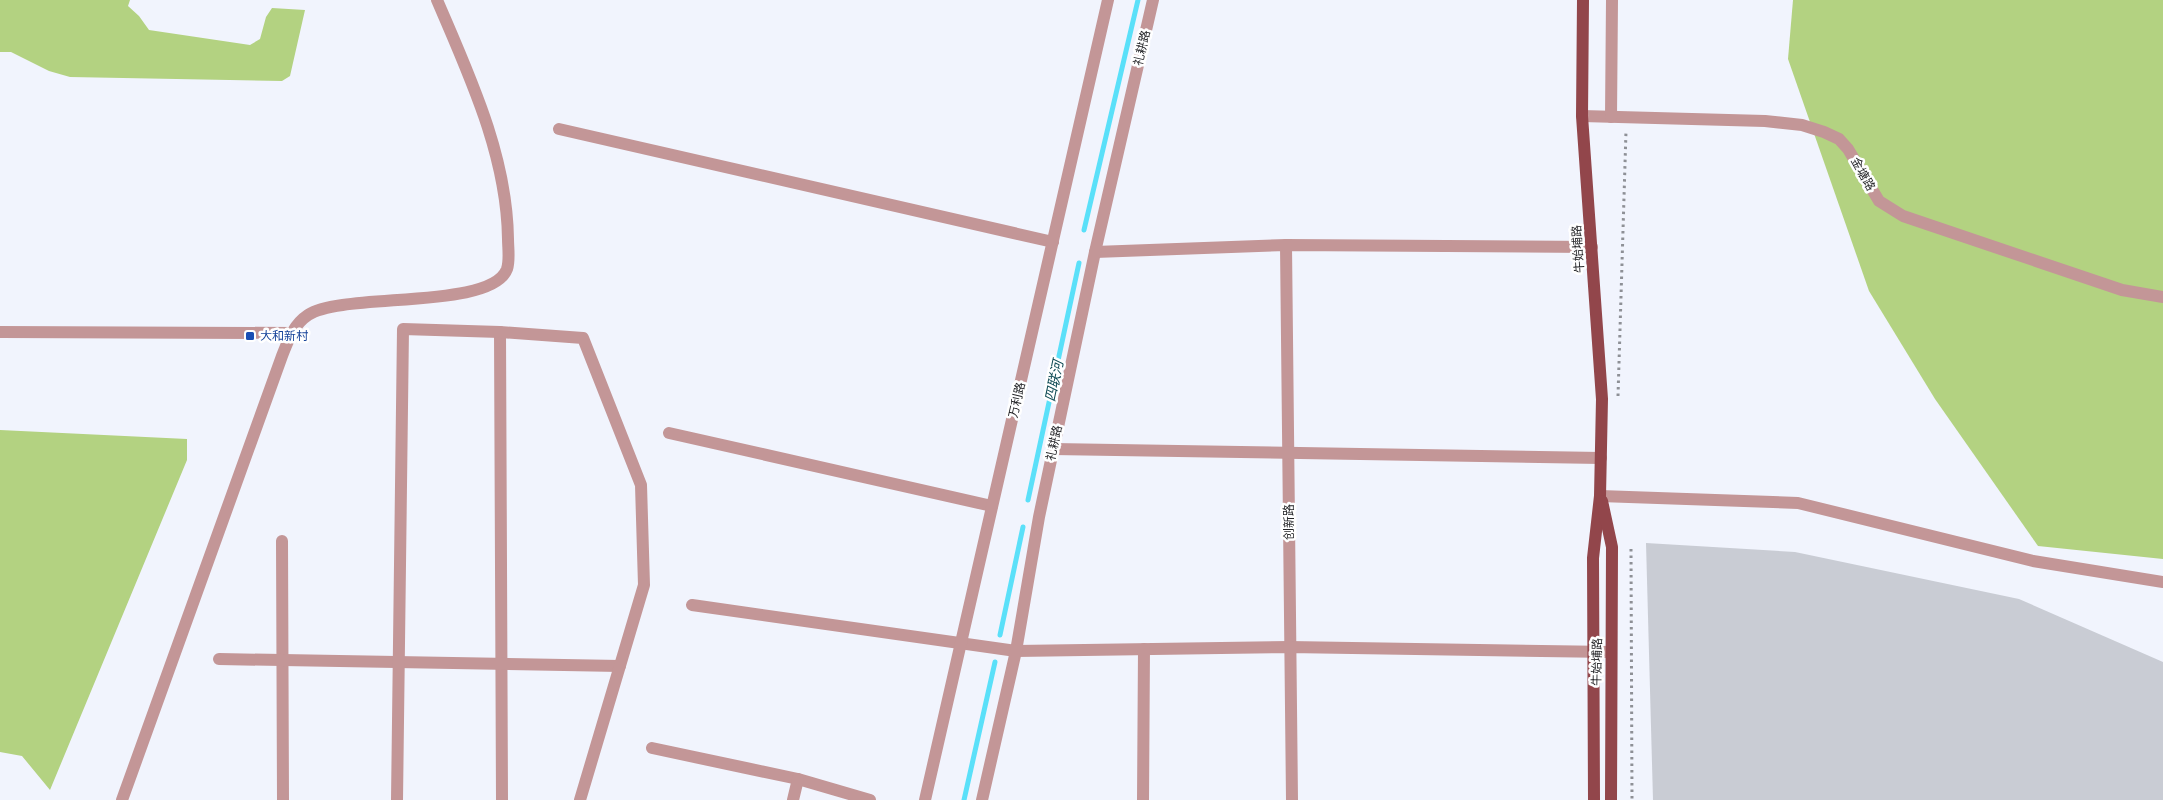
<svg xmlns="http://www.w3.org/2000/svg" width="2163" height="800" viewBox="0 0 2163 800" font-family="'PT Sans','Noto Sans SC',sans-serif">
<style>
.green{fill:#b3d281}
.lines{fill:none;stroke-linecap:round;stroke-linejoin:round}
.stream{stroke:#5ae0f9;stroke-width:5}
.building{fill:#c9ccd4}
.path{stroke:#8e9096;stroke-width:3;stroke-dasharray:2.5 4;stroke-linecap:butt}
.minor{stroke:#c39697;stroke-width:12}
.major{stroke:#92464b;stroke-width:12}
.transit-dot{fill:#1a4fb4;stroke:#fff;stroke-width:2}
.labels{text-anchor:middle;stroke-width:5;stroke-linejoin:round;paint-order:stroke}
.street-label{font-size:12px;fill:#252629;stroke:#fff}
.transit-label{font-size:12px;fill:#164399;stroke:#fff;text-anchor:start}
.water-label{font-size:14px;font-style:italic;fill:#0b4852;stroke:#fff}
</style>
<rect width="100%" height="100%" fill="#f1f4fd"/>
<g class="green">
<path d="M 0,0 L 130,0 L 128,6 L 139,16 L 149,30 L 250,45 L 260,39 L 266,17 L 272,8 L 305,10 L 290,76 L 282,81 L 70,77 L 49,71 L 11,52 L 0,52 Z"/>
<path d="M 1793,0 L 2163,0 L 2163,559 L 2038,546 L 1935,399 L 1869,291 L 1788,59 Z"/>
<path d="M 0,430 L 187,439 L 187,460 L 50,790 L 22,756 L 0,752 Z"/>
</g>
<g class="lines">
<g class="stream">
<path d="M 1084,230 L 1138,0"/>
<path d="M 1028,500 L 1079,263"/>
<path d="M 1000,635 L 1023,527"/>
<path d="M 964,800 L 995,662"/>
</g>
</g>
<path class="building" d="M 1646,543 L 1795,552 L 2019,599 L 2163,662 L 2163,800 L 1653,800 Z"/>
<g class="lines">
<g class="path">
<path d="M 1618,396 L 1626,131"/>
<path d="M 1631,549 L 1632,800"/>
</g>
<g class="minor">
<path d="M 1582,116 L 1765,121 L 1802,125 L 1824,132 L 1839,139 L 1848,149 L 1879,201 L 1903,216 L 2122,290 L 2163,297"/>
<path d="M 1611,117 L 1612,0"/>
<path d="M 559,129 L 1053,242"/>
<path d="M 1286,245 L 1292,800"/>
<path d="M 1095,252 L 1286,245 L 1592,247"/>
<path d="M 0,332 L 292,333"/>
<path d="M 500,332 L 502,800"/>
<path d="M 669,433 L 992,506"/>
<path d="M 1053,449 L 1601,458"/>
<path d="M 1600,496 L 1798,503 L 2033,561 L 2163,582"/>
<path d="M 282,541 L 283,800"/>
<path d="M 692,605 L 1016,651 L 1289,647 L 1611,652"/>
<path d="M 219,659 L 620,666"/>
<path d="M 652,748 L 798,779 L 870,800"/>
<path d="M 122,800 L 282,356 C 288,341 293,325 308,315 C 343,292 492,310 507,269 C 510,260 508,248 508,239 C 507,155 469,75 437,0"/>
<path d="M 397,800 L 403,329 L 500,332 L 583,338 L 641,485 L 644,585 L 580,800"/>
<path d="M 793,800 L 798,779"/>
<path d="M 925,800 L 1108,0"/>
<path d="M 982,800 L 1016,651 L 1039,517 L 1095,252 L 1153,0"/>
<path d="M 1143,800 L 1144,649"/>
</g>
<g class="major">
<path d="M 1583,0 L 1582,116 L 1602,399 L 1600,496 L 1593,558 L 1594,800"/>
<path d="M 1602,501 L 1612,547 L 1611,800"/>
</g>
</g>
<rect class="transit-dot" x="245" y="331" width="10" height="10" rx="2.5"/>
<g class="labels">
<g class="street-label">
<text transform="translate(1142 48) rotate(-77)" y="4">礼耕路</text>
<text transform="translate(1863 174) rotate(61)" y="4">金塘路</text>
<text transform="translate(1578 249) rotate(-94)" y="4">牛始埔路</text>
<text transform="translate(1017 400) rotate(-77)" y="4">万利路</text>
<text transform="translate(1054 443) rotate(-78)" y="4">礼耕路</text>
<text transform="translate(1289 522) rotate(-90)" y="4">创新路</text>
<text transform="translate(1597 662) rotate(-89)" y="4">牛始埔路</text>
</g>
<g class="transit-label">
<text x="260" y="340">大和新村</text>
</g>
<g class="water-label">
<text transform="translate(1054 381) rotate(-78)" y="5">四联河</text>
</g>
</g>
</svg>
